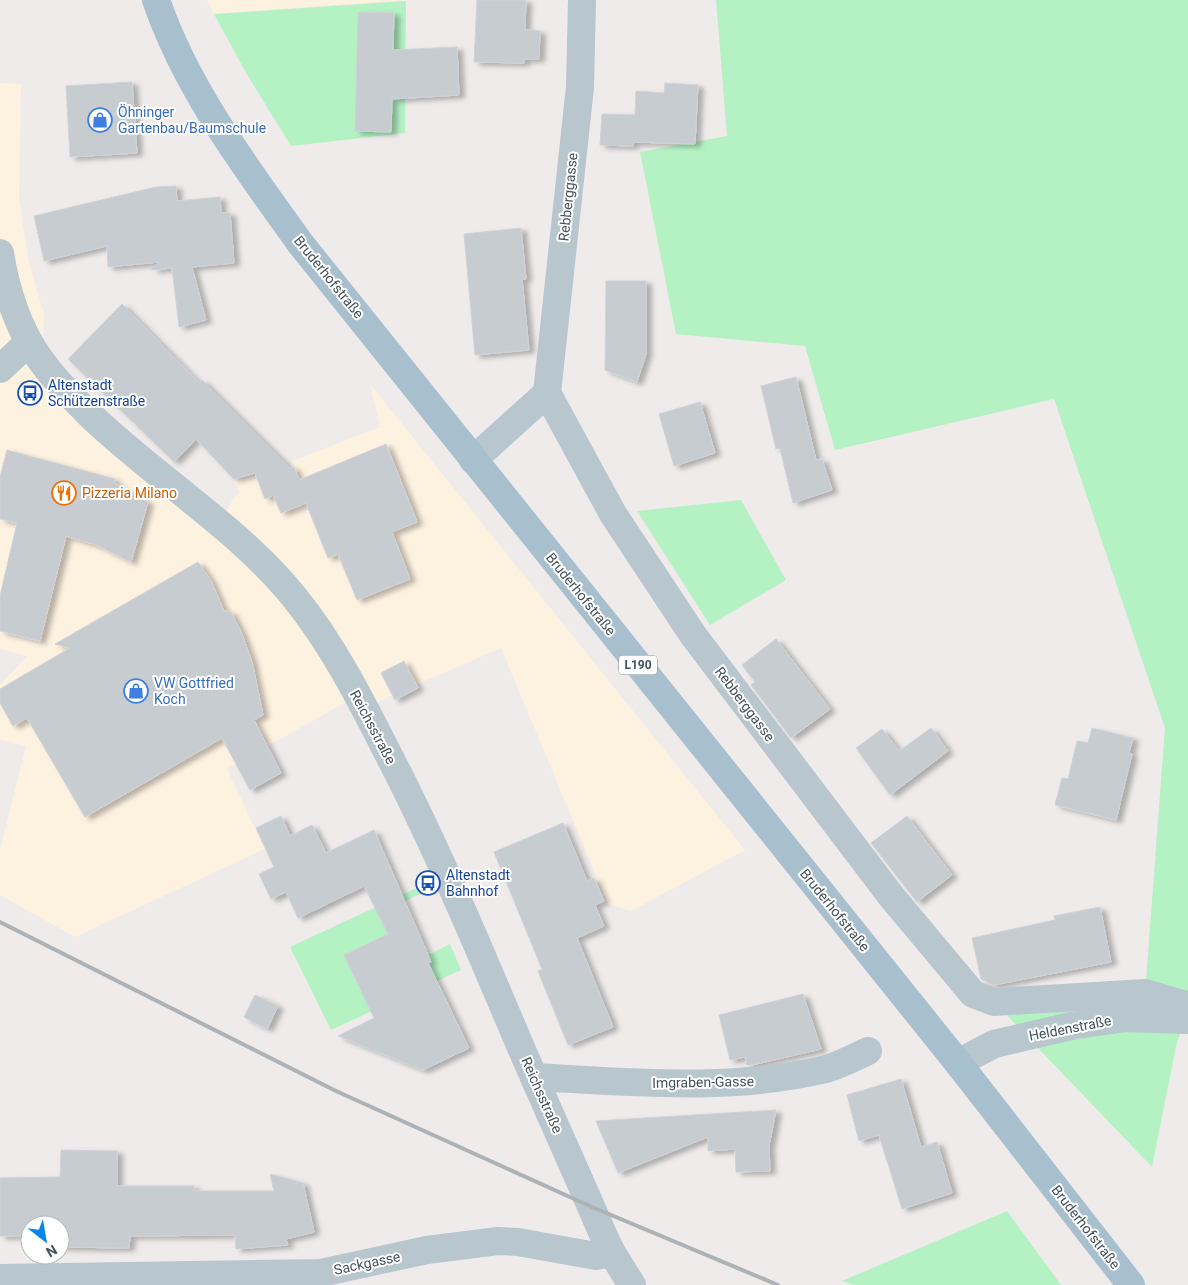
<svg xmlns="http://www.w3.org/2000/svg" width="1188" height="1285" viewBox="0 0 1188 1285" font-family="Roboto,sans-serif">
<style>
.commercial{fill:#fdf1e0}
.green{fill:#b4f2c4}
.building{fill:#c7ccd1;stroke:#cfd2d8;filter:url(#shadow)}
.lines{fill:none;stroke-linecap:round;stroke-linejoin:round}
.minor{stroke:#b8c6cd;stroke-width:28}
.major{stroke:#a8bfce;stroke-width:28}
.rail{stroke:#adb2b7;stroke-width:4}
.labels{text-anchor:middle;stroke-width:4;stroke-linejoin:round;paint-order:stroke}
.shield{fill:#fff;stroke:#7b868c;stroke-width:1}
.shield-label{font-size:12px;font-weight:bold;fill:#42525a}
.shop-label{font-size:14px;fill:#366cbe;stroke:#fff;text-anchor:start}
.street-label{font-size:14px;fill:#42525a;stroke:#fff}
.transit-label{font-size:14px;fill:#164399;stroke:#fff;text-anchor:start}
.food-label{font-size:14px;fill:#c56008;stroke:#fff;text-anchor:start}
</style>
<defs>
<filter id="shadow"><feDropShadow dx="5.5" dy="3" stdDeviation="2.5" flood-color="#0004"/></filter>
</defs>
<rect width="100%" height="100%" fill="#efebeb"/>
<g class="commercial">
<path d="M 207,0 L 406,0 L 214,14 Z"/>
<path d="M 0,83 L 21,84 L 19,199 L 29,263 L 44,314 L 42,375 L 214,535 L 233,499 L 240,492 L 233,481 L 294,467 L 292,461 L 380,427 L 370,384 L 745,850 L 631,911 L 608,904 L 501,648 L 364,708 L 357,696 L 227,769 L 265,849 L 75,937 L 0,895 L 0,850 L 26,746 L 0,740 L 0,685 L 27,656 L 0,649 Z"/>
</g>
<g class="green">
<path d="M 716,0 L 1188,0 L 1188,1014 L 1177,1042 L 1152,1167 L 994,1002 L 1145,993 L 1165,728 L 1054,399 L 835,450 L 805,346 L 676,334 L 640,152 L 727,136 Z"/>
<path d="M 406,1 L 405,133 L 291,146 L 245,71 L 214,14 Z"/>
<path d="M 741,500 L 786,580 L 710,625 L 637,511 Z"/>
<path d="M 423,885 L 424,892 L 378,914 L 388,934 L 344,955 L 362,993 L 430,962 L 428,955 L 450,944 L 461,970 L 331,1030 L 290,947 Z"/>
<path d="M 1007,1211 L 1061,1285 L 854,1285 L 842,1281 Z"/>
</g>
<g class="building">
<path d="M 477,0 L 526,0 L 525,30 L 540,31 L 539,59 L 524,59 L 524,63 L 474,62 Z"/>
<path d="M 358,12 L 394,13 L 393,50 L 457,47 L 459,95 L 392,99 L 391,132 L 355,131 Z"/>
<path d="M 132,82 L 137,153 L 70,157 L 66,86 Z"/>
<path d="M 665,83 L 698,85 L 695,144 L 634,142 L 633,146 L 600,145 L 602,114 L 635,115 L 636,91 L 664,93 Z"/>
<path d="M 176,186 L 177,201 L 220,197 L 221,213 L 230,213 L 234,263 L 192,267 L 206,320 L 179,327 L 172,268 L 151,270 L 159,262 L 108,267 L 107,246 L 44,261 L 34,216 L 156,187 Z"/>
<path d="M 521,228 L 526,279 L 522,279 L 529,350 L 475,355 L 464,234 Z"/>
<path d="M 606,281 L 646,281 L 646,354 L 637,382 L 605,370 Z"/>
<path d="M 122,304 L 199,383 L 202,380 L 290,468 L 294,467 L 299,480 L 386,444 L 417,522 L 392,532 L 410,579 L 357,600 L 338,554 L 328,558 L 306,503 L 281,513 L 273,495 L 265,499 L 255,473 L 234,479 L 196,439 L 174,462 L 68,359 Z"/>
<path d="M 796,377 L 816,460 L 822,459 L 832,490 L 793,503 L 780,448 L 776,449 L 761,386 Z"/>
<path d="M 700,402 L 715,453 L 674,466 L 659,414 Z"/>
<path d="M 7,450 L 115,479 L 114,483 L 148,502 L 131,562 L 97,545 L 66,536 L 40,641 L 0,631 L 0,596 L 17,523 L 0,519 L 0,477 Z"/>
<path d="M 198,562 L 211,581 L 224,611 L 231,612 L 242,634 L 252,662 L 263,715 L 254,720 L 281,773 L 250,790 L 222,738 L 85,817 L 27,718 L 13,726 L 0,703 L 0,689 L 70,648 L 55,644 Z"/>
<path d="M 776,639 L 830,709 L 791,738 L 751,685 L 755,682 L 742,665 Z"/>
<path d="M 404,661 L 418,688 L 395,700 L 381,673 Z"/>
<path d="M 931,728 L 948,751 L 890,795 L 856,748 L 882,729 L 899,751 Z"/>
<path d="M 1092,728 L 1133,738 L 1129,753 L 1132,754 L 1116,820 L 1055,805 L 1062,778 L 1068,779 L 1077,741 L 1088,743 Z"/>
<path d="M 281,816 L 290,836 L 312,825 L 326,853 L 374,830 L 431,962 L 428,963 L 469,1048 L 423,1070 L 338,1036 L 374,1018 L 344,955 L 388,934 L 364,886 L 298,918 L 286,892 L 271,899 L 259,874 L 274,867 L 256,828 Z"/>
<path d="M 907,816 L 952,875 L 917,902 L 871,843 Z"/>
<path d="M 563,823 L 587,881 L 594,878 L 604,901 L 595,905 L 604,926 L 577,938 L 613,1027 L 568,1045 L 538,971 L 542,969 L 494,852 Z"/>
<path d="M 1100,907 L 1111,962 L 994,985 L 981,979 L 972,938 L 1055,920 L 1054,916 Z"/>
<path d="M 803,994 L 821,1049 L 752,1065 L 747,1065 L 745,1057 L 730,1060 L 719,1015 Z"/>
<path d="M 255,995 L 278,1006 L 267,1029 L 244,1017 Z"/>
<path d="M 901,1079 L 921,1147 L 937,1142 L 952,1193 L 902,1209 L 879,1135 L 859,1141 L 847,1095 Z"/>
<path d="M 776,1110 L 769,1146 L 770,1171 L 736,1172 L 735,1149 L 708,1151 L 708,1137 L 618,1173 L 596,1121 Z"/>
<path d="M 61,1150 L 117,1151 L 117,1186 L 194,1186 L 194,1191 L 274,1191 L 270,1174 L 303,1183 L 314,1232 L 286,1239 L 288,1245 L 236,1249 L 235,1235 L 130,1236 L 129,1248 L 60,1247 L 60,1225 L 30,1225 L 30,1236 L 0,1236 L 0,1178 L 60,1177 Z"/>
</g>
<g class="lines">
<g class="minor">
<path d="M 582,0 L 580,87 L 547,393 L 613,514 L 693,635 L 891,896 L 973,994 L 994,1002 L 1145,993 L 1186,1005 L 1188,1010"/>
<path d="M 0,253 C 5,284 14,315 29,342 C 44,369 67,392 89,414 C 153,476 240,529 295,598 C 338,651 368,715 399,775 C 443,863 481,953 519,1043 C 546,1106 575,1169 602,1232 L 612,1253 L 632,1285"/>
<path d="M 0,369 L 29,342"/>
<path d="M 473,460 L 547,393"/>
<path d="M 958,1063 L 994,1044 L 1071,1026 L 1125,1018 L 1188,1020"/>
<path d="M 534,1077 C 631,1082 730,1092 826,1069 C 840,1065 855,1057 868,1051"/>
<path d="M 0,1278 L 321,1273 L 427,1250 L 498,1241 L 518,1242 L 596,1256 L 612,1253"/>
</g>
<path class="major" d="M 156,0 C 187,90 245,166 300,243 L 958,1063 L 1131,1285"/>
<path class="rail" d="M 0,922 L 336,1091 L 592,1207 L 778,1285"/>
</g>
<defs>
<g id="shop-ring" transform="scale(1.25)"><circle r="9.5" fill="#fff" stroke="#3f7fe0" stroke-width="1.5"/><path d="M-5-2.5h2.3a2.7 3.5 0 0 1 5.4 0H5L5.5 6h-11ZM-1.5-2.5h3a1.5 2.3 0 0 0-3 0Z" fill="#3f7fe0"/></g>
<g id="bus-ring" transform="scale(1.25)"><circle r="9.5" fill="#fff" stroke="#1a4fb4" stroke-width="1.5"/><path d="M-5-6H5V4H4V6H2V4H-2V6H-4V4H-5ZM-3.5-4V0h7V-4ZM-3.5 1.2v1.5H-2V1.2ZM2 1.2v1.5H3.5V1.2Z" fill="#1a4fb4"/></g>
<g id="restaurant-ring" transform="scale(1.25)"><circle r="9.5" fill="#fff" stroke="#e8710a" stroke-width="1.5"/><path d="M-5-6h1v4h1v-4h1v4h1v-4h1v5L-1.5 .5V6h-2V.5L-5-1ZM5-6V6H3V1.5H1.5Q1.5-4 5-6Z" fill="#e8710a"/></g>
</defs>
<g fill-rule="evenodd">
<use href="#shop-ring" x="100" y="120"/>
<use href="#bus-ring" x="30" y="393"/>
<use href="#restaurant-ring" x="64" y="493"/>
<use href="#shop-ring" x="136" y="691"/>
<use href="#bus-ring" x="428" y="883"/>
</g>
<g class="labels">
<rect class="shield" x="619" y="655.5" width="38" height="19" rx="4"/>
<g class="shield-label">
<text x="638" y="669">L190</text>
</g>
<g class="shop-label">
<text x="118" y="117">Öhninger<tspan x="118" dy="16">Gartenbau/Baumschule</tspan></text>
<text x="154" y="688">VW Gottfried<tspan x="154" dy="16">Koch</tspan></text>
</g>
<g class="street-label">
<text transform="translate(568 197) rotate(-84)" y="5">Rebberggasse</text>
<text transform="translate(329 277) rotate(51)" y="5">Bruderhofstraße</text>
<text transform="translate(581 594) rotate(51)" y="5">Bruderhofstraße</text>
<text transform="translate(745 704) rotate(53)" y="5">Rebberggasse</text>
<text transform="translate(373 727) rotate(62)" y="5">Reichsstraße</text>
<text transform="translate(835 910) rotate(51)" y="5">Bruderhofstraße</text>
<text transform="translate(1070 1028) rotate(-11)" y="5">Heldenstraße</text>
<text transform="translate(703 1082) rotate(-1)" y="5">Imgraben-Gasse</text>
<text transform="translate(542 1095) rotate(66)" y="5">Reichsstraße</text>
<text transform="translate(1086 1227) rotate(52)" y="5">Bruderhofstraße</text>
<text transform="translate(367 1263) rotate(-12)" y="5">Sackgasse</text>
</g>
<g class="transit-label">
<text x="48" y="390">Altenstadt<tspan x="48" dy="16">Schützenstraße</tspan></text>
<text x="446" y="880">Altenstadt<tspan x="446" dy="16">Bahnhof</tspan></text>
</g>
<g class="food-label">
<text x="82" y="498">Pizzeria Milano</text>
</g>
</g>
<g transform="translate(45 1240) rotate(149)"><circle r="24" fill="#ffffff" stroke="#b3babd"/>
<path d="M0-4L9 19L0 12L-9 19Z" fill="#0886eb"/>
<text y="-8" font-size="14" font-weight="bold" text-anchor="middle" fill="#42525a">N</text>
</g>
</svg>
